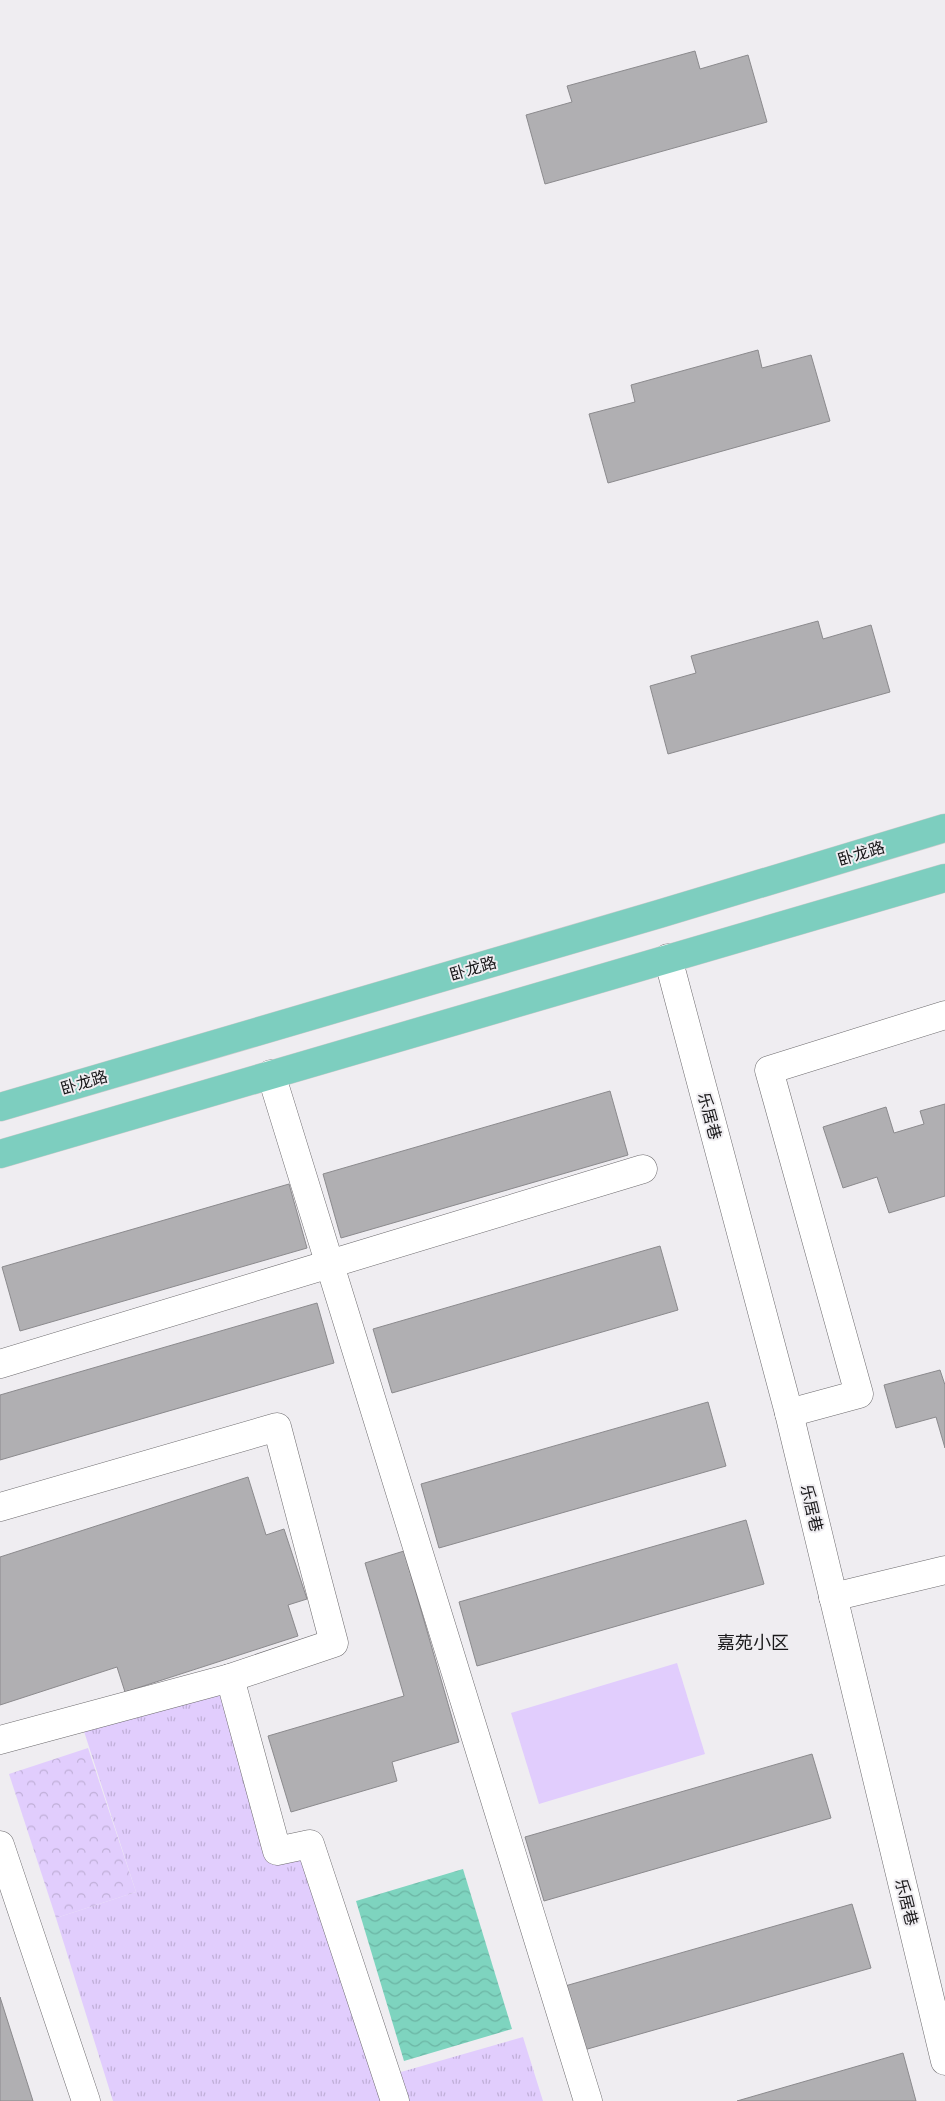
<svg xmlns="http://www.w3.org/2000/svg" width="945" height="2101" viewBox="0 0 945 2101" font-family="Roboto,'Noto Sans SC',sans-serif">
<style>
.grass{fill:url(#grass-tufts)}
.park{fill:url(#park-crowns)}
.garden{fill:#e1cdfd}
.water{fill:url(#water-waves)}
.building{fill:#b0afb2;stroke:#8b8a8d}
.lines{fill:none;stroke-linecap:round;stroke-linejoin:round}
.minor-casing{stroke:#6d6b6e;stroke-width:29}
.major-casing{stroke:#cccccd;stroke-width:29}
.minor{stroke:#fff;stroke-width:28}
.major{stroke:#7dcebf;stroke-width:28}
.labels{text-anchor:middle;stroke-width:4;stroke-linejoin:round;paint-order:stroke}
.street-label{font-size:16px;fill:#19181a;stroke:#efedf1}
.neighbourhood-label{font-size:18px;fill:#19181a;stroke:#efedf1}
</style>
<defs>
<pattern id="grass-tufts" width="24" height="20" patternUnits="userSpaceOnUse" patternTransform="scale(1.25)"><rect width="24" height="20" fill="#e1cdfd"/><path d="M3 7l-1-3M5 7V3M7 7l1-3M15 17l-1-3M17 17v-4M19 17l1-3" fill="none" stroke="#c0afd8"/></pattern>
<pattern id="park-crowns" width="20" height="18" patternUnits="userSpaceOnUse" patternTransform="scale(1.25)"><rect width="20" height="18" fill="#e1cdfd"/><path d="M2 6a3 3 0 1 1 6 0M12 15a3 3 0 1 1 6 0" fill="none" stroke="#c0afd8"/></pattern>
<pattern id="water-waves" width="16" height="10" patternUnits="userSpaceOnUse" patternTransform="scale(1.25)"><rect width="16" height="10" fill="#7ed4bf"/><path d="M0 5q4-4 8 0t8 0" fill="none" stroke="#6cb5a4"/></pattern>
</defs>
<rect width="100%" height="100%" fill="#efedf1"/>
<path class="grass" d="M 230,1678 L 277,1850 L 310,1844 L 387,2076 L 523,2037 L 543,2101 L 113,2101 L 56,1918 L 136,1892 L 80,1719 Z"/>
<path class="park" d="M 88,1748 L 136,1892 L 56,1918 L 9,1774 Z"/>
<path class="garden" d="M 677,1663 L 705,1754 L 539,1804 L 511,1713 Z"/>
<path class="water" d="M 463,1869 L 512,2029 L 404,2061 L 356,1901 Z"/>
<g class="building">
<path d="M 695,51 L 700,69 L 748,55 L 767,122 L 545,184 L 526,115 L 572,102 L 567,86 Z"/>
<path d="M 758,350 L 762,368 L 811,355 L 830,421 L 608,483 L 589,414 L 635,402 L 631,385 Z"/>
<path d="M 818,621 L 823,639 L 871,625 L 890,692 L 668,754 L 650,686 L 696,673 L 691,656 Z"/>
<path d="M 610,1091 L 628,1155 L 341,1238 L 323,1174 Z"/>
<path d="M 945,1104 L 945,1196 L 889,1213 L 877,1177 L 843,1188 L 823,1127 L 886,1107 L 894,1133 L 924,1124 L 920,1111 Z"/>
<path d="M 289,1184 L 307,1248 L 20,1331 L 2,1267 Z"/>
<path d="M 660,1246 L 678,1310 L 392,1393 L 373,1329 Z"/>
<path d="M 317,1303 L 334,1363 L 0,1460 L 0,1395 Z"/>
<path d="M 940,1370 L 945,1385 L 945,1448 L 936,1417 L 896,1428 L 884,1385 Z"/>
<path d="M 708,1402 L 726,1466 L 439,1548 L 421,1484 Z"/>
<path d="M 248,1477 L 266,1535 L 284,1529 L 307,1599 L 288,1605 L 298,1636 L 125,1692 L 117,1667 L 0,1705 L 0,1557 Z"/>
<path d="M 746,1520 L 764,1584 L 477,1666 L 459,1602 Z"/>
<path d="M 404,1551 L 459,1742 L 392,1762 L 397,1781 L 291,1812 L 268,1736 L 404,1696 L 365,1563 Z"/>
<path d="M 812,1754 L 831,1818 L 544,1901 L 525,1837 Z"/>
<path d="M 852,1904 L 871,1968 L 584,2050 L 565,1986 Z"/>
<path d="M 0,1997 L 33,2101 L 0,2101 Z"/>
<path d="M 903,2053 L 916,2101 L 737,2101 Z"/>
</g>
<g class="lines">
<g class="minor-casing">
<g id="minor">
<path d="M 668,958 L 789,1413 L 945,2061"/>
<path d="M 271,1074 L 588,2101"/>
<path d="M 0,1364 L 643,1169"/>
<path d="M 789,1413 L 859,1394 L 769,1070 L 945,1015"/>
<path d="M 0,1507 L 277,1427 L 334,1643 L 230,1678 L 0,1740"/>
<path d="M 833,1597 L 945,1570"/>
<path d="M 230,1678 L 277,1851 L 310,1844 L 395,2101"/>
<path d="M 0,1845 L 86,2101"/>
</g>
</g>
<g class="major-casing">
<g id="major">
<path d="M 0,1107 L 659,914 L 945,828"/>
<path d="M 0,1154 L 945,878"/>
</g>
</g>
<use href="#minor" class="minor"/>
<use href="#major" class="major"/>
</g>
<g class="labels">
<g class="street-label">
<text transform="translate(861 853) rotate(-17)" y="6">卧龙路</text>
<text transform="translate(473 968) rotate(-16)" y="6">卧龙路</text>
<text transform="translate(84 1082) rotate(-16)" y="6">卧龙路</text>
<text transform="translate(710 1116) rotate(75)" y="6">乐居巷</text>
<text transform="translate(812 1508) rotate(77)" y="6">乐居巷</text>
<text transform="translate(907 1902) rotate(76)" y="6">乐居巷</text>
</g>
<g class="neighbourhood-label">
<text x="753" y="1649">嘉苑小区</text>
</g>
</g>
</svg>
